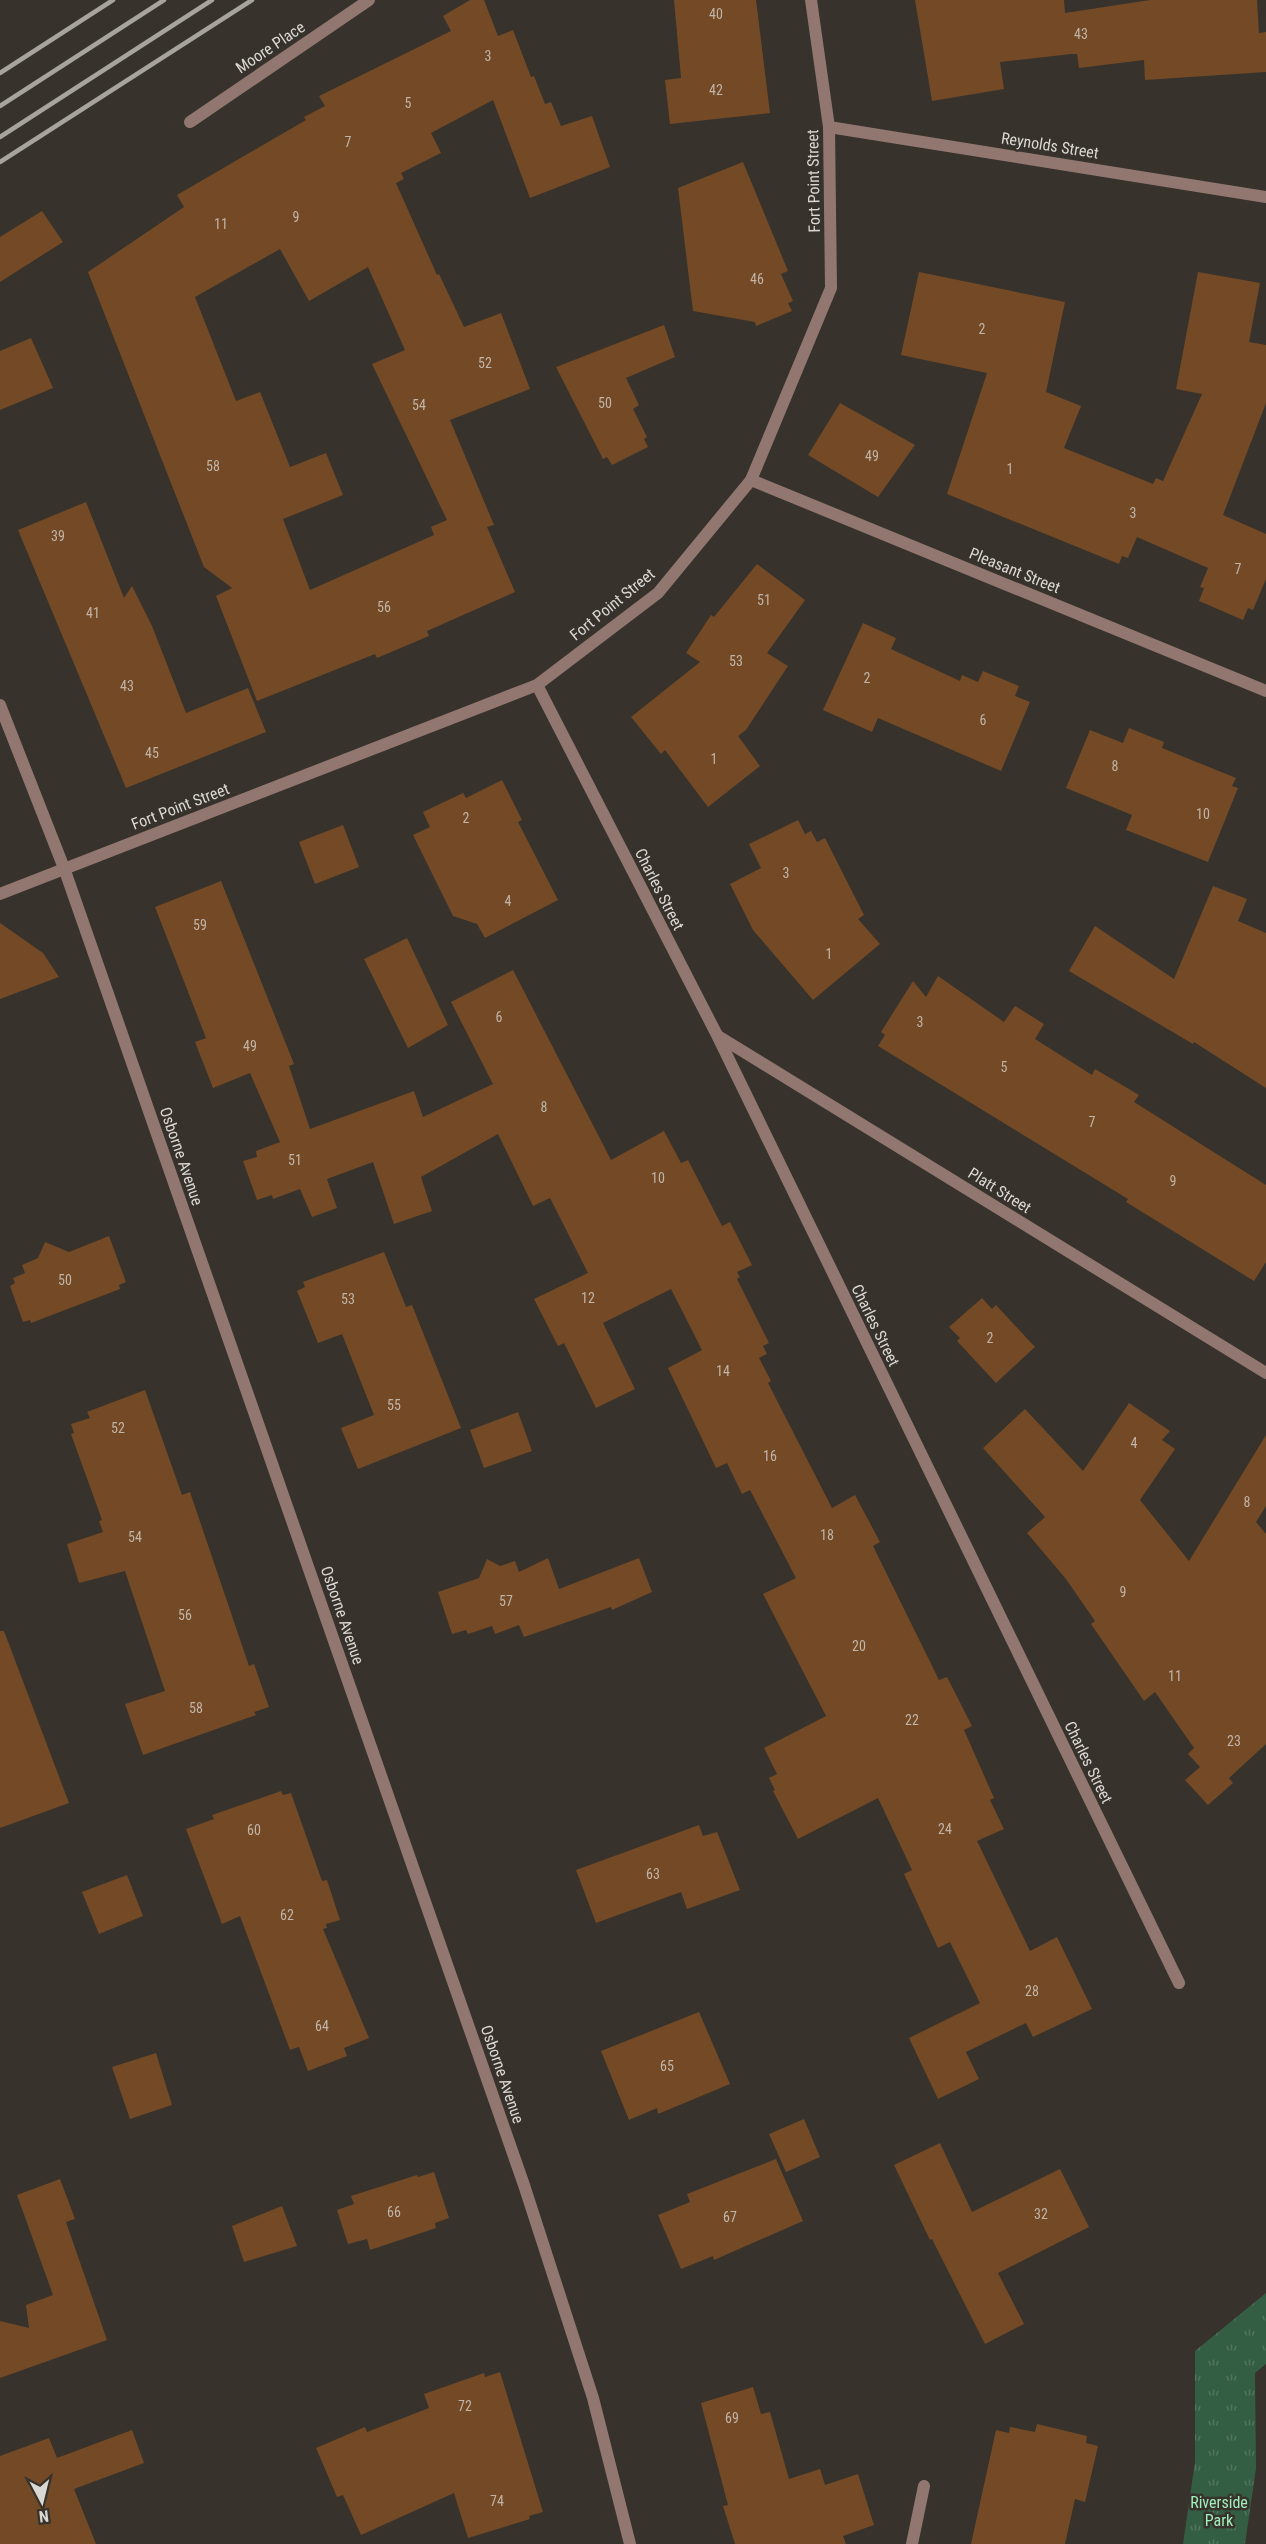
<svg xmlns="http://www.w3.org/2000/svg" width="1266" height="2544" viewBox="0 0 1266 2544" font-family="'Roboto Condensed',sans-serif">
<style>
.grass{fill:url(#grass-tufts)}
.building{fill:#734a25;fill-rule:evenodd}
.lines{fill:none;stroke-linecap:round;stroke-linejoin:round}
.lane{stroke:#917770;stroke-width:12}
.street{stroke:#917770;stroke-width:12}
.rail{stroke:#a7a39f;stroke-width:4.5}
.labels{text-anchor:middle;stroke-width:5;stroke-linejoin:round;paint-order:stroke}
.number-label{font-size:14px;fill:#c1b4a8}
.street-label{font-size:16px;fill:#dbd8d4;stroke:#37322c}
.park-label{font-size:16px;fill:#a0eeba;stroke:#37322c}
</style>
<defs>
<pattern id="grass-tufts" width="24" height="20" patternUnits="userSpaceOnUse" patternTransform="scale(1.5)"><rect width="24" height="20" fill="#345e43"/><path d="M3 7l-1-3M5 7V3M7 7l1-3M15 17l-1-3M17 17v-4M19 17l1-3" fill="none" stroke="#51745d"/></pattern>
</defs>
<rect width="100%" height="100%" fill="#37322c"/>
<path class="grass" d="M 1266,2293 L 1266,2364 L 1255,2373 L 1256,2468 L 1245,2544 L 1183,2544 L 1195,2462 L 1195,2351 Z"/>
<g class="building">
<path d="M 470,0 L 484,0 L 498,36 L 513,30 L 531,77 L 534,76 L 545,104 L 551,102 L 561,126 L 592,116 L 610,167 L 530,198 L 493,100 L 431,133 L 441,153 L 401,173 L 404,179 L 396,183 L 437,275 L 439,274 L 464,327 L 501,313 L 530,389 L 450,420 L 494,525 L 487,527 L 515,592 L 427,631 L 429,636 L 377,658 L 375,654 L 257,701 L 216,596 L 232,588 L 204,567 L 88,272 L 184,207 L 177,195 L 306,120 L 304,117 L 325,106 L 319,96 L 451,31 L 443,16 ZM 280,249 L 309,301 L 368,267 L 405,350 L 372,364 L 447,520 L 431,527 L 434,535 L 310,590 L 283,519 L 343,495 L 326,453 L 290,467 L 260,392 L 236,401 L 195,297 Z"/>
<path d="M 674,0 L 756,0 L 770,113 L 670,124 L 665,80 L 681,78 Z"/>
<path d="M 915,0 L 1064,0 L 1065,13 L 1150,0 L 1257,0 L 1259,33 L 1266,32 L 1266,72 L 1145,80 L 1144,60 L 1079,68 L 1077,54 L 1071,54 L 1000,62 L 1004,89 L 932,101 Z"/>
<path d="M 743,162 L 788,271 L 781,274 L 793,301 L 788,303 L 792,311 L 756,326 L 755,322 L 693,311 L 678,188 Z"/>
<path d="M 42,211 L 63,242 L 0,282 L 0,237 Z"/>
<path d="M 919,272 L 1065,302 L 1046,392 L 1081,406 L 1064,448 L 1153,484 L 1156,478 L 1163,481 L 1202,394 L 1176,389 L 1198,272 L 1260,283 L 1249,342 L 1266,345 L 1266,403 L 1223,515 L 1266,534 L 1266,579 L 1253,610 L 1248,608 L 1243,620 L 1199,601 L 1204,588 L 1200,587 L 1208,568 L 1137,537 L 1128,558 L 1122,556 L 1119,564 L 947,494 L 987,373 L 901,355 Z"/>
<path d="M 664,325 L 675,357 L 626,378 L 639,405 L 633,409 L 647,437 L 644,439 L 648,447 L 612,465 L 607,457 L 603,459 L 556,367 Z"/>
<path d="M 31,338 L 53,388 L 0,410 L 0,351 Z"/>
<path d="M 840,403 L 915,445 L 878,497 L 808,455 Z"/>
<path d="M 86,502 L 124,598 L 132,586 L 152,626 L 186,713 L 248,688 L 266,732 L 126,788 L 18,530 Z"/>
<path d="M 757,564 L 805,600 L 767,653 L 788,666 L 746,730 L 738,736 L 760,766 L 708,807 L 665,750 L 661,754 L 631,717 L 700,662 L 686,653 L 711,615 L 714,617 Z"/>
<path d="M 863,623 L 896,638 L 891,649 L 960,681 L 962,675 L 978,682 L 983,671 L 1019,686 L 1015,696 L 1030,702 L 1001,771 L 878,718 L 872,732 L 823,710 Z"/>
<path d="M 1129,728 L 1164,742 L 1162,748 L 1236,778 L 1232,786 L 1238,788 L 1208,862 L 1126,830 L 1132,815 L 1066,788 L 1090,730 L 1123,743 Z"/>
<path d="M 502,780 L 522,820 L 518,822 L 558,900 L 485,938 L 477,924 L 453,916 L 413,835 L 430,827 L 423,812 L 463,793 L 466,798 Z"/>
<path d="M 798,820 L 805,834 L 811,831 L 817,842 L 825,838 L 864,915 L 858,919 L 880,944 L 813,1000 L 753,930 L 730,884 L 761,868 L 749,844 Z"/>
<path d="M 343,825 L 359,867 L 315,884 L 299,842 Z"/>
<path d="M 221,881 L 294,1064 L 289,1066 L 310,1129 L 414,1091 L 423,1117 L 493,1084 L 451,1002 L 513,970 L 611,1160 L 664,1131 L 681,1163 L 688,1160 L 722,1226 L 730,1222 L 752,1265 L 737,1272 L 740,1277 L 737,1279 L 769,1343 L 763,1346 L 767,1354 L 759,1358 L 771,1381 L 768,1383 L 832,1508 L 855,1495 L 880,1542 L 873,1546 L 939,1680 L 947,1677 L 972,1726 L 964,1730 L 994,1798 L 990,1800 L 1004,1829 L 977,1841 L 1030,1951 L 1057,1937 L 1092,2009 L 1033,2037 L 1026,2023 L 966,2052 L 979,2079 L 938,2099 L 909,2038 L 980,2003 L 950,1942 L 938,1948 L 904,1874 L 912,1870 L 878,1798 L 798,1839 L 773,1791 L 775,1790 L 769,1778 L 777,1774 L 764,1748 L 826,1716 L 763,1594 L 796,1578 L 750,1490 L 742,1494 L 727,1463 L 716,1468 L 668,1368 L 702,1350 L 671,1289 L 603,1323 L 635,1389 L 596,1408 L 564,1343 L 558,1346 L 534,1299 L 588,1273 L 550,1198 L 533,1206 L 498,1134 L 421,1177 L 432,1211 L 394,1224 L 373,1162 L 327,1179 L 337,1208 L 312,1217 L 300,1189 L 273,1199 L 272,1195 L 257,1200 L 243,1161 L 257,1157 L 256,1151 L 280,1142 L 250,1073 L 213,1088 L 195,1042 L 206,1038 L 155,907 Z"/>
<path d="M 1213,886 L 1247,899 L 1238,921 L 1266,933 L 1266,1088 L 1194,1042 L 1193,1044 L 1069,971 L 1095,926 L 1174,979 Z"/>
<path d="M 0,923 L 43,953 L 59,977 L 0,999 Z"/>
<path d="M 407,938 L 448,1025 L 408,1048 L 364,959 Z"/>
<path d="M 938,976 L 1004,1022 L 1015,1006 L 1044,1024 L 1035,1039 L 1092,1075 L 1095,1069 L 1139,1095 L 1134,1102 L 1266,1185 L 1266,1262 L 1254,1281 L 1126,1202 L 1128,1199 L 878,1046 L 885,1035 L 881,1032 L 913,981 L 926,997 Z"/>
<path d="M 109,1236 L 126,1282 L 119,1285 L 120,1289 L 31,1323 L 30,1320 L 23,1322 L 10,1286 L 15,1283 L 13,1278 L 25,1273 L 22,1265 L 38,1258 L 45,1242 L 69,1252 Z"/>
<path d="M 384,1252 L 406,1307 L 412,1305 L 461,1428 L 358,1469 L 341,1428 L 374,1415 L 342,1334 L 318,1343 L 297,1291 L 305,1287 L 303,1282 Z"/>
<path d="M 982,1298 L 992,1309 L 996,1305 L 1035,1347 L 996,1383 L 957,1341 L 960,1338 L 949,1327 Z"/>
<path d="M 145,1390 L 182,1495 L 190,1492 L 249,1666 L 254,1664 L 269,1707 L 254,1712 L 256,1715 L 143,1755 L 125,1704 L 165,1691 L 125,1571 L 79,1583 L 67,1544 L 103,1532 L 99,1521 L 102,1520 L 71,1434 L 74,1433 L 71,1424 L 90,1418 L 87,1412 Z"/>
<path d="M 1129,1403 L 1170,1431 L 1162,1440 L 1175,1449 L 1140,1500 L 1189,1561 L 1266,1435 L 1266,1506 L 1256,1522 L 1266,1534 L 1266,1744 L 1229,1778 L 1233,1783 L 1208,1805 L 1185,1780 L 1200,1767 L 1188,1754 L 1194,1748 L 1155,1692 L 1144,1701 L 1091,1624 L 1095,1621 L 1066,1579 L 1027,1533 L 1045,1517 L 983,1448 L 1025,1409 L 1083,1471 Z"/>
<path d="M 518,1412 L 532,1451 L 484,1468 L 470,1430 Z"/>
<path d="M 548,1558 L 559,1589 L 639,1558 L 652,1592 L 612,1610 L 611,1607 L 524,1637 L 519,1625 L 495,1634 L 492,1626 L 468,1634 L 466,1630 L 452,1634 L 438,1592 L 479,1578 L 487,1559 L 500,1566 L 515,1561 L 519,1572 Z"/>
<path d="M 0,1631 L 4,1631 L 69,1803 L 0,1828 Z"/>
<path d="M 281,1791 L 283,1795 L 291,1793 L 322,1881 L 327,1880 L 340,1920 L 326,1924 L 327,1928 L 323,1929 L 369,2038 L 344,2048 L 347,2056 L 308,2071 L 299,2047 L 290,2050 L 240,1916 L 222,1924 L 186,1829 L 214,1819 L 212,1815 Z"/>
<path d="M 699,1825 L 703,1836 L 717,1832 L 740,1890 L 687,1909 L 681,1892 L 596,1923 L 576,1870 Z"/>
<path d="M 127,1875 L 143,1916 L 99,1934 L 82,1892 Z"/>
<path d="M 699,2012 L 730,2084 L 658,2114 L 657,2108 L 629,2120 L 601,2051 Z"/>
<path d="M 156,2053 L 172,2105 L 130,2119 L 112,2067 Z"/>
<path d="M 804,2119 L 820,2157 L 786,2172 L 769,2134 Z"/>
<path d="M 940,2143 L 972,2212 L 1060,2169 L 1089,2227 L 998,2273 L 1024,2324 L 985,2344 L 932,2239 L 930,2240 L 894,2165 Z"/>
<path d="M 776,2159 L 803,2221 L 714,2260 L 713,2256 L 681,2269 L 658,2215 L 690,2202 L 687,2194 Z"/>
<path d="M 434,2172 L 449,2218 L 435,2223 L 436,2228 L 370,2250 L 367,2239 L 348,2244 L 337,2210 L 354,2204 L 351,2196 L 417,2175 L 418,2177 Z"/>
<path d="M 60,2179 L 75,2219 L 66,2222 L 107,2340 L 0,2378 L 0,2321 L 29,2328 L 26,2305 L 53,2295 L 17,2195 Z"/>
<path d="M 282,2206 L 297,2246 L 244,2262 L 232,2226 Z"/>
<path d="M 500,2372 L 543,2512 L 529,2516 L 530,2519 L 468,2538 L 454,2493 L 361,2535 L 343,2495 L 337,2497 L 316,2448 L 365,2427 L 367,2432 L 429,2408 L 424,2394 L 484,2373 L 485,2377 Z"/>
<path d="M 753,2387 L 761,2414 L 770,2412 L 789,2479 L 820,2469 L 825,2485 L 858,2474 L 874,2525 L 843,2536 L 846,2544 L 735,2544 L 723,2506 L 728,2505 L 701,2403 Z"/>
<path d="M 1037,2424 L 1087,2436 L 1086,2443 L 1098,2446 L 1085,2502 L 1075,2499 L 1065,2544 L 971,2544 L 996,2430 L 1009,2433 L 1010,2427 L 1035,2432 Z"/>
<path d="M 132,2430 L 144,2463 L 74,2489 L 96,2544 L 0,2544 L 0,2456 L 49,2438 L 57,2458 Z"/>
</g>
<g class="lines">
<path class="lane" d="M 912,2544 L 924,2486"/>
<g class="street">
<path d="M 190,122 L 369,0"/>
<path d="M 829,127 L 1266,197"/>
<path d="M 751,480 L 1266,691"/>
<path d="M 537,685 L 717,1035 L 1179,1983"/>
<path d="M 0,705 L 64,868 L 524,2185 L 593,2398 L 630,2544"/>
<path d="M 0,894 L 537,685 L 658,593 L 751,480 L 831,288 L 829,127 L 811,0"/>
<path d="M 718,1036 L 1266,1373"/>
</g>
<g class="rail">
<path d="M 0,73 L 113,0"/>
<path d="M 0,106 L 164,0"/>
<path d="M 0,137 L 212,0"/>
<path d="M 0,162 L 252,0"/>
</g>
</g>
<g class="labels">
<g class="number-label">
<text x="716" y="19">40</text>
<text x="1081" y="39">43</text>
<text x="488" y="61">3</text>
<text x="716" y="95">42</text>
<text x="408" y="108">5</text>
<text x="348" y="147">7</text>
<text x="296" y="222">9</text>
<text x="221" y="229">11</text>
<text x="757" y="284">46</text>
<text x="982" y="334">2</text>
<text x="485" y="368">52</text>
<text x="605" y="408">50</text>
<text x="419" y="410">54</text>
<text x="872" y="461">49</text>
<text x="213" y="471">58</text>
<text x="1010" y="474">1</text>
<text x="1133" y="518">3</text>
<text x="58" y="541">39</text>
<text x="1238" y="574">7</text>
<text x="764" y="605">51</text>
<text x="384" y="612">56</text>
<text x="93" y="618">41</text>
<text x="736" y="666">53</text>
<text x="867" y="683">2</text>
<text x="127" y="691">43</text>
<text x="983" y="725">6</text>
<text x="152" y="758">45</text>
<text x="714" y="764">1</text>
<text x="1115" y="771">8</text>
<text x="1203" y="819">10</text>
<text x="466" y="823">2</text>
<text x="786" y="878">3</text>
<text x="508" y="906">4</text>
<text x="200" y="930">59</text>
<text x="829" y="959">1</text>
<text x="499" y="1022">6</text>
<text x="920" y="1027">3</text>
<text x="250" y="1051">49</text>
<text x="1004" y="1072">5</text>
<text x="544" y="1112">8</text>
<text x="1092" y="1127">7</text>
<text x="295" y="1165">51</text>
<text x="658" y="1183">10</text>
<text x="1173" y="1186">9</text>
<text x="65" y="1285">50</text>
<text x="588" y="1303">12</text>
<text x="348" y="1304">53</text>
<text x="990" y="1343">2</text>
<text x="723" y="1376">14</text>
<text x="394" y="1410">55</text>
<text x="118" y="1433">52</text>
<text x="1134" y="1448">4</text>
<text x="770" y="1461">16</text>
<text x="1247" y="1507">8</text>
<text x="827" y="1540">18</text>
<text x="135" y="1542">54</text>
<text x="1123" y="1597">9</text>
<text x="506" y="1606">57</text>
<text x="185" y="1620">56</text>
<text x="859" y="1651">20</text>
<text x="1175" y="1681">11</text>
<text x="196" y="1713">58</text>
<text x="912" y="1725">22</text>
<text x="1234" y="1746">23</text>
<text x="945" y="1834">24</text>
<text x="254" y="1835">60</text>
<text x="653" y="1879">63</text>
<text x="287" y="1920">62</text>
<text x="1032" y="1996">28</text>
<text x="322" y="2031">64</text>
<text x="667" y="2071">65</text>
<text x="394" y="2217">66</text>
<text x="1041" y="2219">32</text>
<text x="730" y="2222">67</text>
<text x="465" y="2411">72</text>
<text x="732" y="2423">69</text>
<text x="497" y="2506">74</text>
</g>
<g class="street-label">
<text transform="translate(270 47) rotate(-34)" y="6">Moore Place</text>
<text transform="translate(1050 145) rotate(9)" y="6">Reynolds Street</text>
<text transform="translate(813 181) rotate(-91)" y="6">Fort Point Street</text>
<text transform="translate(1015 570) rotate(22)" y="6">Pleasant Street</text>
<text transform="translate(612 604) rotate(-39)" y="6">Fort Point Street</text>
<text transform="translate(180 806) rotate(-21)" y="6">Fort Point Street</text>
<text transform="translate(660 889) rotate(63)" y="6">Charles Street</text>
<text transform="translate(182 1156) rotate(71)" y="6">Osborne Avenue</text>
<text transform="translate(1000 1190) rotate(32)" y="6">Platt Street</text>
<text transform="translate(876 1325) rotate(64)" y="6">Charles Street</text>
<text transform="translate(343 1615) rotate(71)" y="6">Osborne Avenue</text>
<text transform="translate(1089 1762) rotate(64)" y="6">Charles Street</text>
<text transform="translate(503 2074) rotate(71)" y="6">Osborne Avenue</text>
</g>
<g class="park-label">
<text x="1219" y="2508">Riverside<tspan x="1219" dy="18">Park</tspan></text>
</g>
</g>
<g transform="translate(42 2502) rotate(173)" stroke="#37322c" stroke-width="4.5" paint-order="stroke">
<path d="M0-4.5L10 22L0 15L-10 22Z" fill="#dbd8d4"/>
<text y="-9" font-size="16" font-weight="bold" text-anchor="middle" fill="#dbd8d4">N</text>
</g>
</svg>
